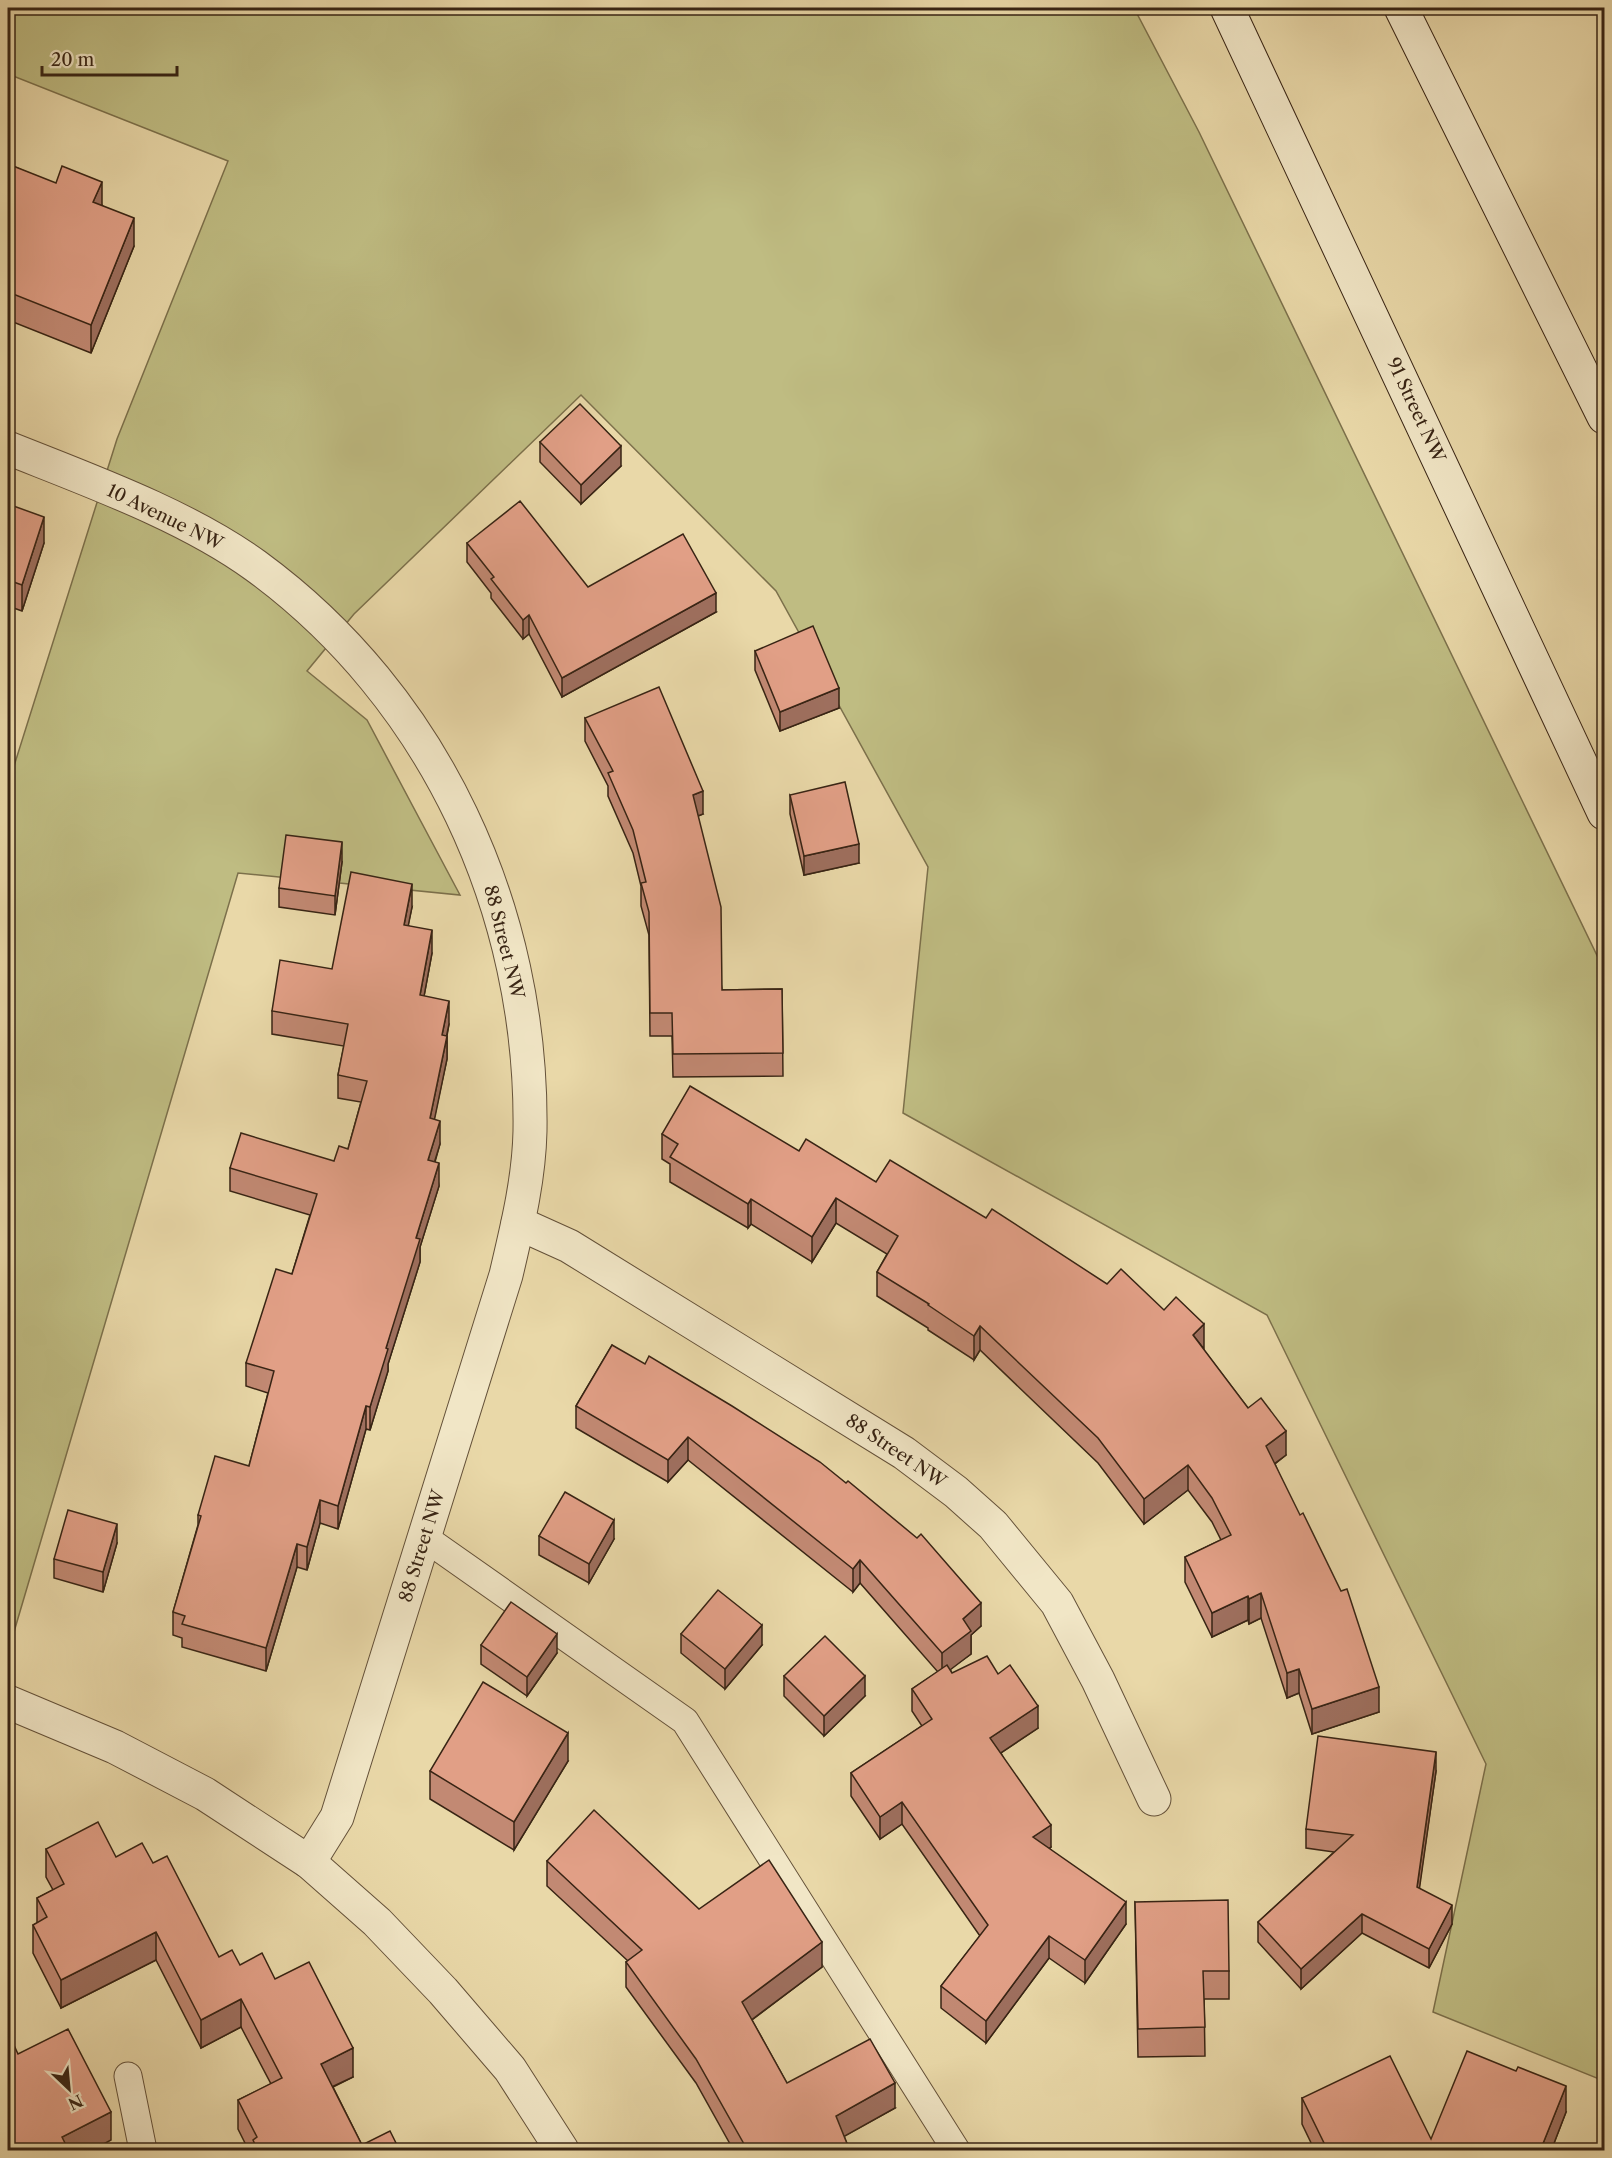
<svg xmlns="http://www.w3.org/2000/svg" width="1612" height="2158" viewBox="0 0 1612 2158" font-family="'Libre Caslon Text',serif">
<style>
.grass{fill:#bfbc82;stroke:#7c704b;stroke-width:1.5}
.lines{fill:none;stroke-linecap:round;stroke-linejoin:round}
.service-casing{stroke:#645139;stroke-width:29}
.minor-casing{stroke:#645139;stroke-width:35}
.tertiary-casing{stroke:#645139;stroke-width:35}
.secondary-casing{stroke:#382414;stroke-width:35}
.service{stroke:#f1e6c6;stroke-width:27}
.minor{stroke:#f1e6c6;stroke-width:33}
.tertiary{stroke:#f1e6c6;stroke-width:33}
.secondary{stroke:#f1e6c6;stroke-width:33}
.wall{fill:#c28973;stroke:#382414;stroke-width:1.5}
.shaded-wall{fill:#9e6f5e;stroke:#382414;stroke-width:1.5}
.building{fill:#e19f86;stroke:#382414;stroke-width:1.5}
.labels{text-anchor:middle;stroke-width:4.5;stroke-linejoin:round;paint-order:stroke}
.street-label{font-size:18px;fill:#382414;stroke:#f1e6c6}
</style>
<rect width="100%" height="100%" fill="#e9d8a8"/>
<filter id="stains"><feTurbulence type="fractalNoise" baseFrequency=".00333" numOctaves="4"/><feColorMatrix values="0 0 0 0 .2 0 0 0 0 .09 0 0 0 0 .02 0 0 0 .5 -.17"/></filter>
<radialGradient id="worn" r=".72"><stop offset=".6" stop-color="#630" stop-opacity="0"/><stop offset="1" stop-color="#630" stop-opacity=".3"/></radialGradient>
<path class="grass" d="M 8,8 L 1134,8 L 1199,132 L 1604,970 L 1604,2081 L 1433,2012 L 1486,1764 L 1267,1315 L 903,1113 L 928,867 L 776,591 L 581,395 L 354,614 L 307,671 L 367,720 L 460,895 L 238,873 L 11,1642 L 8,1640 L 8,785 L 117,439 L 228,161 L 8,74 Z"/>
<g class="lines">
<g class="service-casing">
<g id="service">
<path d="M 425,1538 L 685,1721 L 956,2150"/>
<path d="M 128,2076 L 143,2150"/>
</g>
</g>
<g class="minor-casing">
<g id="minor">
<path d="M 8,448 C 88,480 186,515 256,566 C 435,697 533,910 530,1131 C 529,1180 517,1228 506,1275 L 337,1817 L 309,1862"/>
<path d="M 518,1223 L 569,1246 L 904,1453 L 956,1492 L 993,1525 L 1057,1603 L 1098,1680 L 1154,1799"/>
</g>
</g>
<g class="tertiary-casing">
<path id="tertiary" d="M 8,1702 L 115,1747 L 205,1794 L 309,1862 L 377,1922 L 443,1991 L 510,2069 L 562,2150"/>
</g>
<g class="secondary-casing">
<g id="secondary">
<path d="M 1227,8 L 1604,813"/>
<path d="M 1401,8 L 1604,417"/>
</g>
</g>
<use href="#service" class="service"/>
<use href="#minor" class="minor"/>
<use href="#tertiary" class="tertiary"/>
<use href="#secondary" class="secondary"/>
</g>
<g class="wall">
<path d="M 8,164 L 102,205 L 134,246 L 91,353 L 8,320 Z"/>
<path d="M 540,442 L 621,466 L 581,504 L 540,462 Z"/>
<path d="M 8,504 L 44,543 L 22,611 L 8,606 Z"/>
<path d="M 467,543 L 588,587 L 716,612 L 562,697 L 529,634 L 523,639 L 491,598 L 491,593 L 467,562 Z"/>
<path d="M 755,651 L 839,708 L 780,731 L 755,670 Z"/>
<path d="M 585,718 L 703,814 L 698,816 L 722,990 L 782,989 L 783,1076 L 673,1077 L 672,1036 L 650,1036 L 649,935 L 641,906 L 641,886 L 633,853 L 608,796 L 608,786 L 585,741 Z"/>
<path d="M 790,795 L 859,863 L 804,875 L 790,814 Z"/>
<path d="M 342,862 L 335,915 L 279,907 L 279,888 Z"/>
<path d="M 412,907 L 408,925 L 432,953 L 424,996 L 449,1024 L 447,1036 L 447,1059 L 434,1119 L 440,1144 L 435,1162 L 439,1186 L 420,1247 L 420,1262 L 388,1364 L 388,1371 L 370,1430 L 366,1429 L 338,1529 L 320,1523 L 307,1570 L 297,1567 L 266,1671 L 182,1647 L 182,1638 L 173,1635 L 173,1612 L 198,1525 L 198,1515 L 249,1466 L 268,1393 L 246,1386 L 246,1363 L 292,1274 L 310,1215 L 230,1191 L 230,1168 L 334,1161 L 348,1149 L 361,1102 L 338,1098 L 338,1075 L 344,1046 L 272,1034 L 272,1011 L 332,969 Z"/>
<path d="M 662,1134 L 799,1151 L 876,1182 L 986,1218 L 1203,1349 L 1248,1408 L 1286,1455 L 1275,1464 L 1379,1712 L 1312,1734 L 1299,1693 L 1287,1698 L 1261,1618 L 1249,1624 L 1248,1620 L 1212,1637 L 1185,1582 L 1185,1557 L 1221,1540 L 1212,1522 L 1188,1490 L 1144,1524 L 1098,1463 L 980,1350 L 974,1360 L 928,1330 L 928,1328 L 877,1296 L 877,1272 L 887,1254 L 836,1223 L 812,1262 L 751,1224 L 748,1228 L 670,1182 L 670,1164 L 662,1159 Z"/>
<path d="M 612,1345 L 981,1626 L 971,1635 L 971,1654 L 950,1669 L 952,1673 L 998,1674 L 1038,1728 L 1001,1753 L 1051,1847 L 1049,1848 L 1126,1924 L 1085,1983 L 1049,1958 L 986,2043 L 941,2008 L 941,1986 L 980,1936 L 902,1824 L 880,1839 L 851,1796 L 851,1773 L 922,1726 L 912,1711 L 912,1689 L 938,1672 L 860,1583 L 853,1592 L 688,1460 L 668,1482 L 576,1428 L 576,1406 Z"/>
<path d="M 539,1536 L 614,1539 L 589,1583 L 539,1555 Z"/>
<path d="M 117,1543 L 103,1592 L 54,1578 L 54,1559 Z"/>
<path d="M 681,1634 L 762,1645 L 725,1689 L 681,1653 Z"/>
<path d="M 481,1645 L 557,1653 L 527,1696 L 481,1664 Z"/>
<path d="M 784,1676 L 865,1696 L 824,1736 L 784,1696 Z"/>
<path d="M 568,1761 L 514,1850 L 430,1799 L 430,1771 Z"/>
<path d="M 1436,1771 L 1419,1888 L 1452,1924 L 1429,1968 L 1362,1933 L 1301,1989 L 1258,1942 L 1258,1922 L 1334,1852 L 1306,1848 L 1306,1829 Z"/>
<path d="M 46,1849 L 116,1857 L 153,1863 L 219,1957 L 275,1979 L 353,2077 L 333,2087 L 362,2145 L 400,2151 L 249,2151 L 238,2129 L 238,2100 L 271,2084 L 241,2027 L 201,2048 L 156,1960 L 61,2008 L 33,1953 L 33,1925 L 37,1923 L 37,1898 L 53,1890 L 46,1877 Z"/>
<path d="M 547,1861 L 699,1909 L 822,1967 L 752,2020 L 787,2083 L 895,2108 L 844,2136 L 850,2151 L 734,2151 L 696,2083 L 626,1987 L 626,1962 L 628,1961 L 547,1886 Z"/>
<path d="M 1135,1902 L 1229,1971 L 1229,1999 L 1204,1999 L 1205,2056 L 1138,2057 Z"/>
<path d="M 1302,2098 L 1431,2139 L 1566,2112 L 1551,2151 L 1315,2151 L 1302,2124 Z"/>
</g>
<g class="shaded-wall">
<path d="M 102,182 L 102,210 L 93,202 Z"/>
<path d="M 134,218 L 134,246 L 91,353 L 91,325 Z"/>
<path d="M 621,446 L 621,466 L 581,504 L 581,485 Z"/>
<path d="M 44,517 L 44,543 L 22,611 L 22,585 Z"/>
<path d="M 716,593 L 716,612 L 562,697 L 562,678 Z"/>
<path d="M 529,615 L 529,634 L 523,639 L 523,620 Z"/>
<path d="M 839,688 L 839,708 L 780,731 L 780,712 Z"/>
<path d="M 703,791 L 703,814 L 693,818 L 693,795 Z"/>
<path d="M 342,842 L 342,862 L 335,915 L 335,896 Z"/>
<path d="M 859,844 L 859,863 L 804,875 L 804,856 Z"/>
<path d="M 412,884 L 412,907 L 404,947 L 404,925 Z"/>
<path d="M 432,930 L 432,953 L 420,1018 L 420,995 Z"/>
<path d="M 449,1001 L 449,1024 L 442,1058 L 442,1035 Z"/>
<path d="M 447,1036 L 447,1059 L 430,1141 L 430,1118 Z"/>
<path d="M 440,1121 L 440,1144 L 428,1183 L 428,1160 Z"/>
<path d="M 439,1163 L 439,1186 L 420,1247 L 420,1262 L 388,1364 L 388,1371 L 370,1430 L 370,1407 L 416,1238 Z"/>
<path d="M 836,1198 L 836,1223 L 812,1262 L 812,1237 Z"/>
<path d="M 751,1199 L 751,1224 L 748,1228 L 748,1204 Z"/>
<path d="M 1204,1324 L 1204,1349 L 1193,1335 Z"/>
<path d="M 980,1326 L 980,1350 L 974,1360 L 974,1336 Z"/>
<path d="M 366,1406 L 366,1429 L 338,1529 L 338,1506 Z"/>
<path d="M 1286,1431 L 1286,1455 L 1266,1470 L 1266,1446 Z"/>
<path d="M 688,1437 L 688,1460 L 668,1482 L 668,1460 Z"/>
<path d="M 1188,1465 L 1188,1490 L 1144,1524 L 1144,1499 Z"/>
<path d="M 320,1500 L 320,1523 L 307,1570 L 307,1547 Z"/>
<path d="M 614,1520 L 614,1539 L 589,1583 L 589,1564 Z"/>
<path d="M 117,1524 L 117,1543 L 103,1592 L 103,1572 Z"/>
<path d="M 297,1544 L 297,1567 L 266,1671 L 266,1648 Z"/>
<path d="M 860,1560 L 860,1583 L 853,1592 L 853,1569 Z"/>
<path d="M 1261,1593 L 1261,1618 L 1249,1624 L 1249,1599 Z"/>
<path d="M 1248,1596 L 1248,1620 L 1212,1637 L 1212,1613 Z"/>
<path d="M 981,1603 L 981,1626 L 971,1635 L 971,1654 L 942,1676 L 942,1653 L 963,1619 Z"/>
<path d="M 762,1625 L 762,1645 L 725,1689 L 725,1669 Z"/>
<path d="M 557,1634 L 557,1653 L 527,1696 L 527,1677 Z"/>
<path d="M 1299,1669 L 1299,1693 L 1287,1698 L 1287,1673 Z"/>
<path d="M 865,1676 L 865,1696 L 824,1736 L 824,1716 Z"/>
<path d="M 1379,1687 L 1379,1712 L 1312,1734 L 1312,1709 Z"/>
<path d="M 1038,1706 L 1038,1728 L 990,1760 L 990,1738 Z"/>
<path d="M 568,1733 L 568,1761 L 514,1850 L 514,1822 Z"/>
<path d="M 1436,1752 L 1436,1771 L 1417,1906 L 1417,1887 Z"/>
<path d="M 902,1802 L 902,1824 L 880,1839 L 880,1817 Z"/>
<path d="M 1051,1825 L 1051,1847 L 1033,1859 L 1033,1837 Z"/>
<path d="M 1126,1902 L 1126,1924 L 1085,1983 L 1085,1960 Z"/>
<path d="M 1452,1905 L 1452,1924 L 1429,1968 L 1429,1949 Z"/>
<path d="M 1362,1914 L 1362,1933 L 1301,1989 L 1301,1969 Z"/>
<path d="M 156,1932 L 156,1960 L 61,2008 L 61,1980 Z"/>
<path d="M 1049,1936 L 1049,1958 L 986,2043 L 986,2021 Z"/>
<path d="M 822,1942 L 822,1967 L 742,2027 L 742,2002 Z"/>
<path d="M 241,1999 L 241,2027 L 201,2048 L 201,2020 Z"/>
<path d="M 353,2048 L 353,2077 L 321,2092 L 321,2064 Z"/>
<path d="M 895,2083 L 895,2108 L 836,2141 L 836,2116 Z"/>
<path d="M 1566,2086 L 1566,2112 L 1551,2151 L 1540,2151 Z"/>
<path d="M 111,2112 L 111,2140 L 91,2151 L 62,2151 L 62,2137 Z"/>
</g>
<g class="building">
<path d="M 8,164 L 56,183 L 62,166 L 102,182 L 93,202 L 134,218 L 91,325 L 8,292 Z"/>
<path d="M 580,404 L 621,446 L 581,485 L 540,442 Z"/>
<path d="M 520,501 L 588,587 L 683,534 L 716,593 L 562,678 L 529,615 L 523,620 L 491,579 L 494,577 L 467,543 Z"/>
<path d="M 8,504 L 44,517 L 22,585 L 8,580 Z"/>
<path d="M 813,626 L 839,688 L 780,712 L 755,651 Z"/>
<path d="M 659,687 L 703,791 L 693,795 L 721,907 L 722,990 L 782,989 L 783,1053 L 673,1054 L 672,1013 L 650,1013 L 649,912 L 641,883 L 646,882 L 633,830 L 608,773 L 613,771 L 585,718 Z"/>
<path d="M 845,782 L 859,844 L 804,856 L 790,795 Z"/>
<path d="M 286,835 L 342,842 L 335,896 L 279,888 Z"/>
<path d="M 351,872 L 412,884 L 404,925 L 432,930 L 420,995 L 449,1001 L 442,1035 L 447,1036 L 430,1118 L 440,1121 L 428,1160 L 439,1163 L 416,1238 L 420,1239 L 386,1348 L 388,1349 L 370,1407 L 366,1406 L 338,1506 L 320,1500 L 307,1547 L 297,1544 L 266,1648 L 182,1624 L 185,1616 L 173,1612 L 201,1516 L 198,1515 L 215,1456 L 249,1466 L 274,1371 L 246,1363 L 276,1269 L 292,1274 L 317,1194 L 230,1168 L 241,1133 L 334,1161 L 339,1146 L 348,1149 L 367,1081 L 338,1075 L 348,1024 L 272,1011 L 280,960 L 332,969 Z"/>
<path d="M 690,1086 L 799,1151 L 806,1139 L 876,1182 L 890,1160 L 986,1218 L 992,1209 L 1107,1284 L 1121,1269 L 1164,1310 L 1176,1297 L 1204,1324 L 1193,1335 L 1248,1408 L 1261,1398 L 1286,1431 L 1266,1446 L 1300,1515 L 1303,1513 L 1341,1591 L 1347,1589 L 1379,1687 L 1312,1709 L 1299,1669 L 1287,1673 L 1261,1593 L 1249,1599 L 1248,1596 L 1212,1613 L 1185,1557 L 1231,1535 L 1212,1498 L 1188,1465 L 1144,1499 L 1098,1438 L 980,1326 L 974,1336 L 928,1305 L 929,1304 L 877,1272 L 898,1236 L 836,1198 L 812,1237 L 751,1199 L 748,1204 L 670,1157 L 678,1144 L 662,1134 Z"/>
<path d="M 612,1345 L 645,1364 L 649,1356 L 732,1406 L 820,1462 L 846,1483 L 848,1481 L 917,1538 L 921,1534 L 981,1603 L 963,1619 L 971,1631 L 942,1653 L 860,1560 L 853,1569 L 688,1437 L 668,1460 L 576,1406 Z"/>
<path d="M 565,1492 L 614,1520 L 589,1564 L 539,1536 Z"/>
<path d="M 68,1510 L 117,1524 L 103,1572 L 54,1559 Z"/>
<path d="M 718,1590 L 762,1625 L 725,1669 L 681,1634 Z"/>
<path d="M 511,1602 L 557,1634 L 527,1677 L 481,1645 Z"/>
<path d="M 825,1636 L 865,1676 L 824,1716 L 784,1676 Z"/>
<path d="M 987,1656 L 998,1674 L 1010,1665 L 1038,1706 L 990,1738 L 1051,1825 L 1033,1837 L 1126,1902 L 1085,1960 L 1049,1936 L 986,2021 L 941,1986 L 988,1925 L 902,1802 L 880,1817 L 851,1773 L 932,1719 L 912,1689 L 947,1665 L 952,1673 Z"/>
<path d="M 483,1682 L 568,1733 L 514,1822 L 430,1771 Z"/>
<path d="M 1318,1736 L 1436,1752 L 1417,1887 L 1452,1905 L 1429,1949 L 1362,1914 L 1301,1969 L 1258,1922 L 1353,1835 L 1306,1829 Z"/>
<path d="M 594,1810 L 699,1909 L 769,1860 L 822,1942 L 742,2002 L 787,2083 L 870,2039 L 895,2083 L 836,2116 L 850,2151 L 748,2151 L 696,2059 L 626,1962 L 642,1950 L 547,1861 Z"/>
<path d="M 98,1822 L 116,1857 L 142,1843 L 153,1863 L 167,1856 L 219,1957 L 232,1950 L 240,1965 L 262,1953 L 275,1979 L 309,1962 L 353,2048 L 321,2064 L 362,2145 L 390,2131 L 400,2151 L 258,2151 L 253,2140 L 257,2137 L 238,2100 L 282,2078 L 241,1999 L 201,2020 L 156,1932 L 61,1980 L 33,1925 L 47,1917 L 37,1898 L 64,1884 L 46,1849 Z"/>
<path d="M 1228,1900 L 1229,1971 L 1203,1971 L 1205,2027 L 1138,2029 L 1135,1902 Z"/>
<path d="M 68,2029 L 111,2112 L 62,2137 L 69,2151 L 8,2151 L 8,2032 L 18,2054 Z"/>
<path d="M 1467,2051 L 1516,2071 L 1518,2067 L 1566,2086 L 1540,2151 L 1328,2151 L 1302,2098 L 1390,2056 L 1431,2139 Z"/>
</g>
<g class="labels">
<g class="street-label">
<text transform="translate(1416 410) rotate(65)" y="6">91 Street NW</text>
<text transform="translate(165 517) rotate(26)" y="6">10 Avenue NW</text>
<text transform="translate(504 942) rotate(76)" y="6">88 Street NW</text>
<text transform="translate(896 1451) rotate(34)" y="6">88 Street NW</text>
<text transform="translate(422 1546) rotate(-73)" y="6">88 Street NW</text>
</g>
</g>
<rect width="1612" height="2158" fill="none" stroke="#e9d8a8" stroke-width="30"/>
<rect x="9" y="9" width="1594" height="2140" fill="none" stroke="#382414" stroke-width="3"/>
<rect x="15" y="15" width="1582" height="2128" fill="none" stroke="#382414" stroke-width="1.5"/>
<g transform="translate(69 2089) rotate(154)" stroke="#f1e6c6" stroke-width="4.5" paint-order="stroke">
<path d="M0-4.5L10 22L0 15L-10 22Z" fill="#382414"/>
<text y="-9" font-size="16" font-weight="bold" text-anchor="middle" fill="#382414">N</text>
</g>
<path d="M42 66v9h135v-9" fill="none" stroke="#382414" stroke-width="3"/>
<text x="51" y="66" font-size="18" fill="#382414" stroke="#f1e6c6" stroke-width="4.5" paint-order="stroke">20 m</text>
<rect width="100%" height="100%" filter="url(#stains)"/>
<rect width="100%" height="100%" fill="url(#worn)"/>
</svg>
